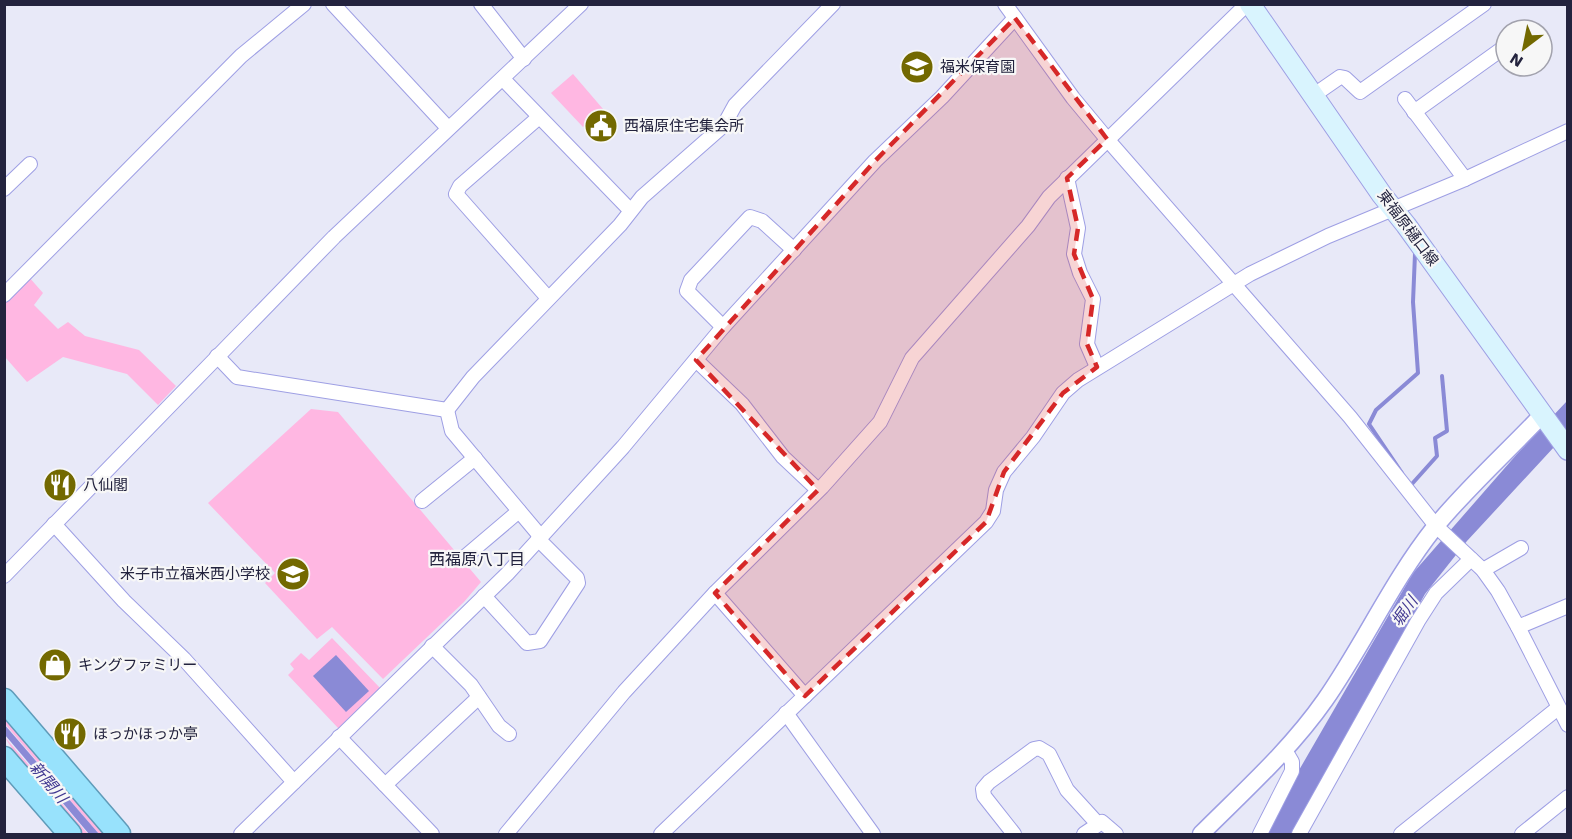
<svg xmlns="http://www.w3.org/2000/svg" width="1572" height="839" viewBox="0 0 1572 839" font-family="'Work Sans','Noto Sans JP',sans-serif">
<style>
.green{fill:#ffb7e2}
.water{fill:#8a8ad6}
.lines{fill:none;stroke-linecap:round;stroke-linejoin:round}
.stream{stroke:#8a8ad6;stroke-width:4}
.minor-casing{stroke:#9e9fe4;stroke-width:16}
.tertiary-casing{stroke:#9e9fe4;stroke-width:19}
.secondary-casing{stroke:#9e9fe4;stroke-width:22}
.trunk-casing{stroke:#5f9bb9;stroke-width:25}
.minor{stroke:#fff;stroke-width:14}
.tertiary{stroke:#fff;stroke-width:16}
.secondary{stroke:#d9f4fe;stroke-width:20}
.trunk{stroke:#98e2fc;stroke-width:22}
.marked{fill:#d62828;fill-opacity:0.2;stroke:#d62828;stroke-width:4.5;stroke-dasharray:12 8;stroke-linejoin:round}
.labels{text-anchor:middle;stroke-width:4.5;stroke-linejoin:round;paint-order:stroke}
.poi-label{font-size:15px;fill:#23233e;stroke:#f7f7f7;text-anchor:start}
.street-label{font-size:15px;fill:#23233e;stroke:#f7f7f7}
.neighbourhood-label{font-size:16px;fill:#23233e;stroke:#f7f7f7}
.water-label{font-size:16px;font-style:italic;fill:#423992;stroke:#f7f7f7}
</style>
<rect width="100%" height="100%" fill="#e8e9f8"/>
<g class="green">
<path d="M 573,74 L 603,109 L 583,127 L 551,93 Z"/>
<path d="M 28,276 L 43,293 L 34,305 L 58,329 L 68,322 L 85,336 L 139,350 L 176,386 L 158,405 L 127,374 L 63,357 L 27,382 L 5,357 L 4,298 Z"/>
<path d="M 311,409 L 338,412 L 481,582 L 464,602 L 383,679 L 332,627 L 317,639 L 265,583 L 275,573 L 208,503 Z"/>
<path d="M 332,638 L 381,689 L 339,729 L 288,675 L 294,669 L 290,664 L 301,653 L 309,660 Z"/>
<path d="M 4,712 L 84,805 L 104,834 L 99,834 L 5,724 Z"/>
<path d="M 4,736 L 88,834 L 79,834 L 32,780 Z"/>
</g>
<g class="water">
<path d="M 1567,401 L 1567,433 L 1467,541 L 1425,594 L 1292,834 L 1267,834 L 1280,803 L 1413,573 L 1517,454 Z"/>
<path d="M 336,655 L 369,691 L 346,712 L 313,676 Z"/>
<path d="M 4,724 L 99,834 L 89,834 L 5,735 Z"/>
</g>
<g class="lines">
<g class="stream">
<path d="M 1402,473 L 1369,424 L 1376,410 L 1418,373 L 1413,302 L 1415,254"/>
<path d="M 1411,485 L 1437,456 L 1435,438 L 1447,431 L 1442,376"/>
</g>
<g class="minor-casing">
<g id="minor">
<path d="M 333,4 L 448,128"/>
<path d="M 481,4 L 524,59"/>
<path d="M 1005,4 L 1073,98 L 1107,139 L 1350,417 L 1436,526 L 1483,570 L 1498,591 L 1518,627 L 1568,725"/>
<path d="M 503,79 L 630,210"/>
<path d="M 1314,95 L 1340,77 L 1345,78 L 1360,92 L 1484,4"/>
<path d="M 1405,99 L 1465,179"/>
<path d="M 1414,112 L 1506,46"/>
<path d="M 538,118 L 460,186 L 456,194 L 548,298"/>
<path d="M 1067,178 L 1078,228 L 1074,254 L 1080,273 L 1093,299 L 1087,344 L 1097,367"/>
<path d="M 4,189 L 30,164"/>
<path d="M 4,295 L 241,56 L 304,4"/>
<path d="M 723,327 L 687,291 L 691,280 L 750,217 L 762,221 L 794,250"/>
<path d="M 217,356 L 237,377 L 447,410 L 473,377 L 620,225 L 642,197 L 724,125 L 735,105 L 833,4"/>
<path d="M 696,360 L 742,404 L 783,457 L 818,490"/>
<path d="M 447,410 L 452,431 L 541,537"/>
<path d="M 422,501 L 475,458"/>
<path d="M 54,524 L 124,601 L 184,659 L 294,782"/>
<path d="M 466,556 L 519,511"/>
<path d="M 1483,570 L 1521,548"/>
<path d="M 4,576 L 334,237 L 581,4"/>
<path d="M 715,593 L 805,696"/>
<path d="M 484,596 L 527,643 L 540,641 L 578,583 L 577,578 L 538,539"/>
<path d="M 1518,627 L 1568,606"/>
<path d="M 432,646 L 471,685 L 499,726 L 509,734"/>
<path d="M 786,713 L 873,834"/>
<path d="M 339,737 L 432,834"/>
<path d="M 385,785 L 479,697"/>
<path d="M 241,834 L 507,574 L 623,447 L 723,327 L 875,161 L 942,97 L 1015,18"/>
<path d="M 506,834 L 624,692 L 715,593 L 822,487 L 880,422 L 912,358 L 1028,226 L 1049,197 L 1247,4"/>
<path d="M 661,834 L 986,522 L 993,511 L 996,490 L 1004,472 L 1033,437 L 1063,393 L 1078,380 L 1250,274 L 1328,236 L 1465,179 L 1568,131"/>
<path d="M 1014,834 L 984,796 L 983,789 L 989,782 L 1034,749 L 1039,748 L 1049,754 L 1067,790 L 1097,823"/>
<path d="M 1084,834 L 1102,822 L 1116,834"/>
<path d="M 1260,834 L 1292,771 L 1292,762 L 1285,750"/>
<path d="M 1299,834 L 1418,621 L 1436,593 L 1471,559"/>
<path d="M 1401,834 L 1558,708"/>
<path d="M 1522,834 L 1568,797"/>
</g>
</g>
<g class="tertiary-casing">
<path id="tertiary" d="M 1201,834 C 1244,791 1290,750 1325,700 C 1364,644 1392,581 1435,527 C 1467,488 1507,452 1542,415"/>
</g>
<g class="secondary-casing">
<path id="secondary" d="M 1250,4 L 1382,195 L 1406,225 L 1568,450"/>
</g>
<g class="trunk-casing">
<g id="trunk">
<path d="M 4,700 L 119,834"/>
<path d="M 4,758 L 70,834"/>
</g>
</g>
<use href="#minor" class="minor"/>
<use href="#tertiary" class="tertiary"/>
<use href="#secondary" class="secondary"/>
<use href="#trunk" class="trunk"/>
</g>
<path class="marked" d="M 1015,18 L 1107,139 L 1067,178 L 1078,228 L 1074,254 L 1093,299 L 1087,344 L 1097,367 L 1063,393 L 1004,472 L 986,522 L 805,696 L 715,593 L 818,490 L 696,360 L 875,161 Z"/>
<defs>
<g id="school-disc" transform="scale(1.725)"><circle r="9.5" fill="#736900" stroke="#f7f7f7"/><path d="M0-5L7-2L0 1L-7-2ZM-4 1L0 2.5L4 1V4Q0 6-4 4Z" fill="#fff"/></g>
<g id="civic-disc" transform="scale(1.725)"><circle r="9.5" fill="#736900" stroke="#f7f7f7"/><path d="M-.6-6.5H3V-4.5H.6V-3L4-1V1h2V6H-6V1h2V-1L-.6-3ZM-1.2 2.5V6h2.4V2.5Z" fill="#fff"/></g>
<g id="restaurant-disc" transform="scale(1.725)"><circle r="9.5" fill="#736900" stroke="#f7f7f7"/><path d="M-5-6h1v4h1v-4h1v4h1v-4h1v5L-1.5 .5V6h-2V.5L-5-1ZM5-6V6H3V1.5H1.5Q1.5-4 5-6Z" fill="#fff"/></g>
<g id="shop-disc" transform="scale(1.725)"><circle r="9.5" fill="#736900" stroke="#f7f7f7"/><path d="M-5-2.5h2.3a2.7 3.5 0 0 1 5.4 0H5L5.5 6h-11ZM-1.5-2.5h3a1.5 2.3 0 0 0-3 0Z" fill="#fff"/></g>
</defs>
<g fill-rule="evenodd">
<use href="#school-disc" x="917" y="67"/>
<use href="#civic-disc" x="601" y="126"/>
<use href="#restaurant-disc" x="60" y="485"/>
<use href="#school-disc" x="293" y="574"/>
<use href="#shop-disc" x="55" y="665"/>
<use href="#restaurant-disc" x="70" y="734"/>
</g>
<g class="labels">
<g class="poi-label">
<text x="940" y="72">福米保育園</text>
<text x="624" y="131">西福原住宅集会所</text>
<text x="83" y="490">八仙閣</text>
<text x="270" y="579" text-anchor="end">米子市立福米西小学校</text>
<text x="78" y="670">キングファミリー</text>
<text x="93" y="739">ほっかほっか亭</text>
</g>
<g class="street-label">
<text transform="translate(1408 228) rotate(53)" y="5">東福原樋口線</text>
</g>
<g class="neighbourhood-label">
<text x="477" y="565">西福原八丁目</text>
</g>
<g class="water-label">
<text transform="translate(1404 611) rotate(-55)" y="6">堀川</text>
<text transform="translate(49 782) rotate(50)" y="6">新開川</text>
</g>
</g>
<rect width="1572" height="839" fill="none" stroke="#23233e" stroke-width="12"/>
<g transform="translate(1524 48) rotate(212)"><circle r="28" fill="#f7f7f7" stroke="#a2a2ad" stroke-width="1.5"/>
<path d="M0-4.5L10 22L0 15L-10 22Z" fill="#736900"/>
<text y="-9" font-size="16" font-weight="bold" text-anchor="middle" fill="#23233e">N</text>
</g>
</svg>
